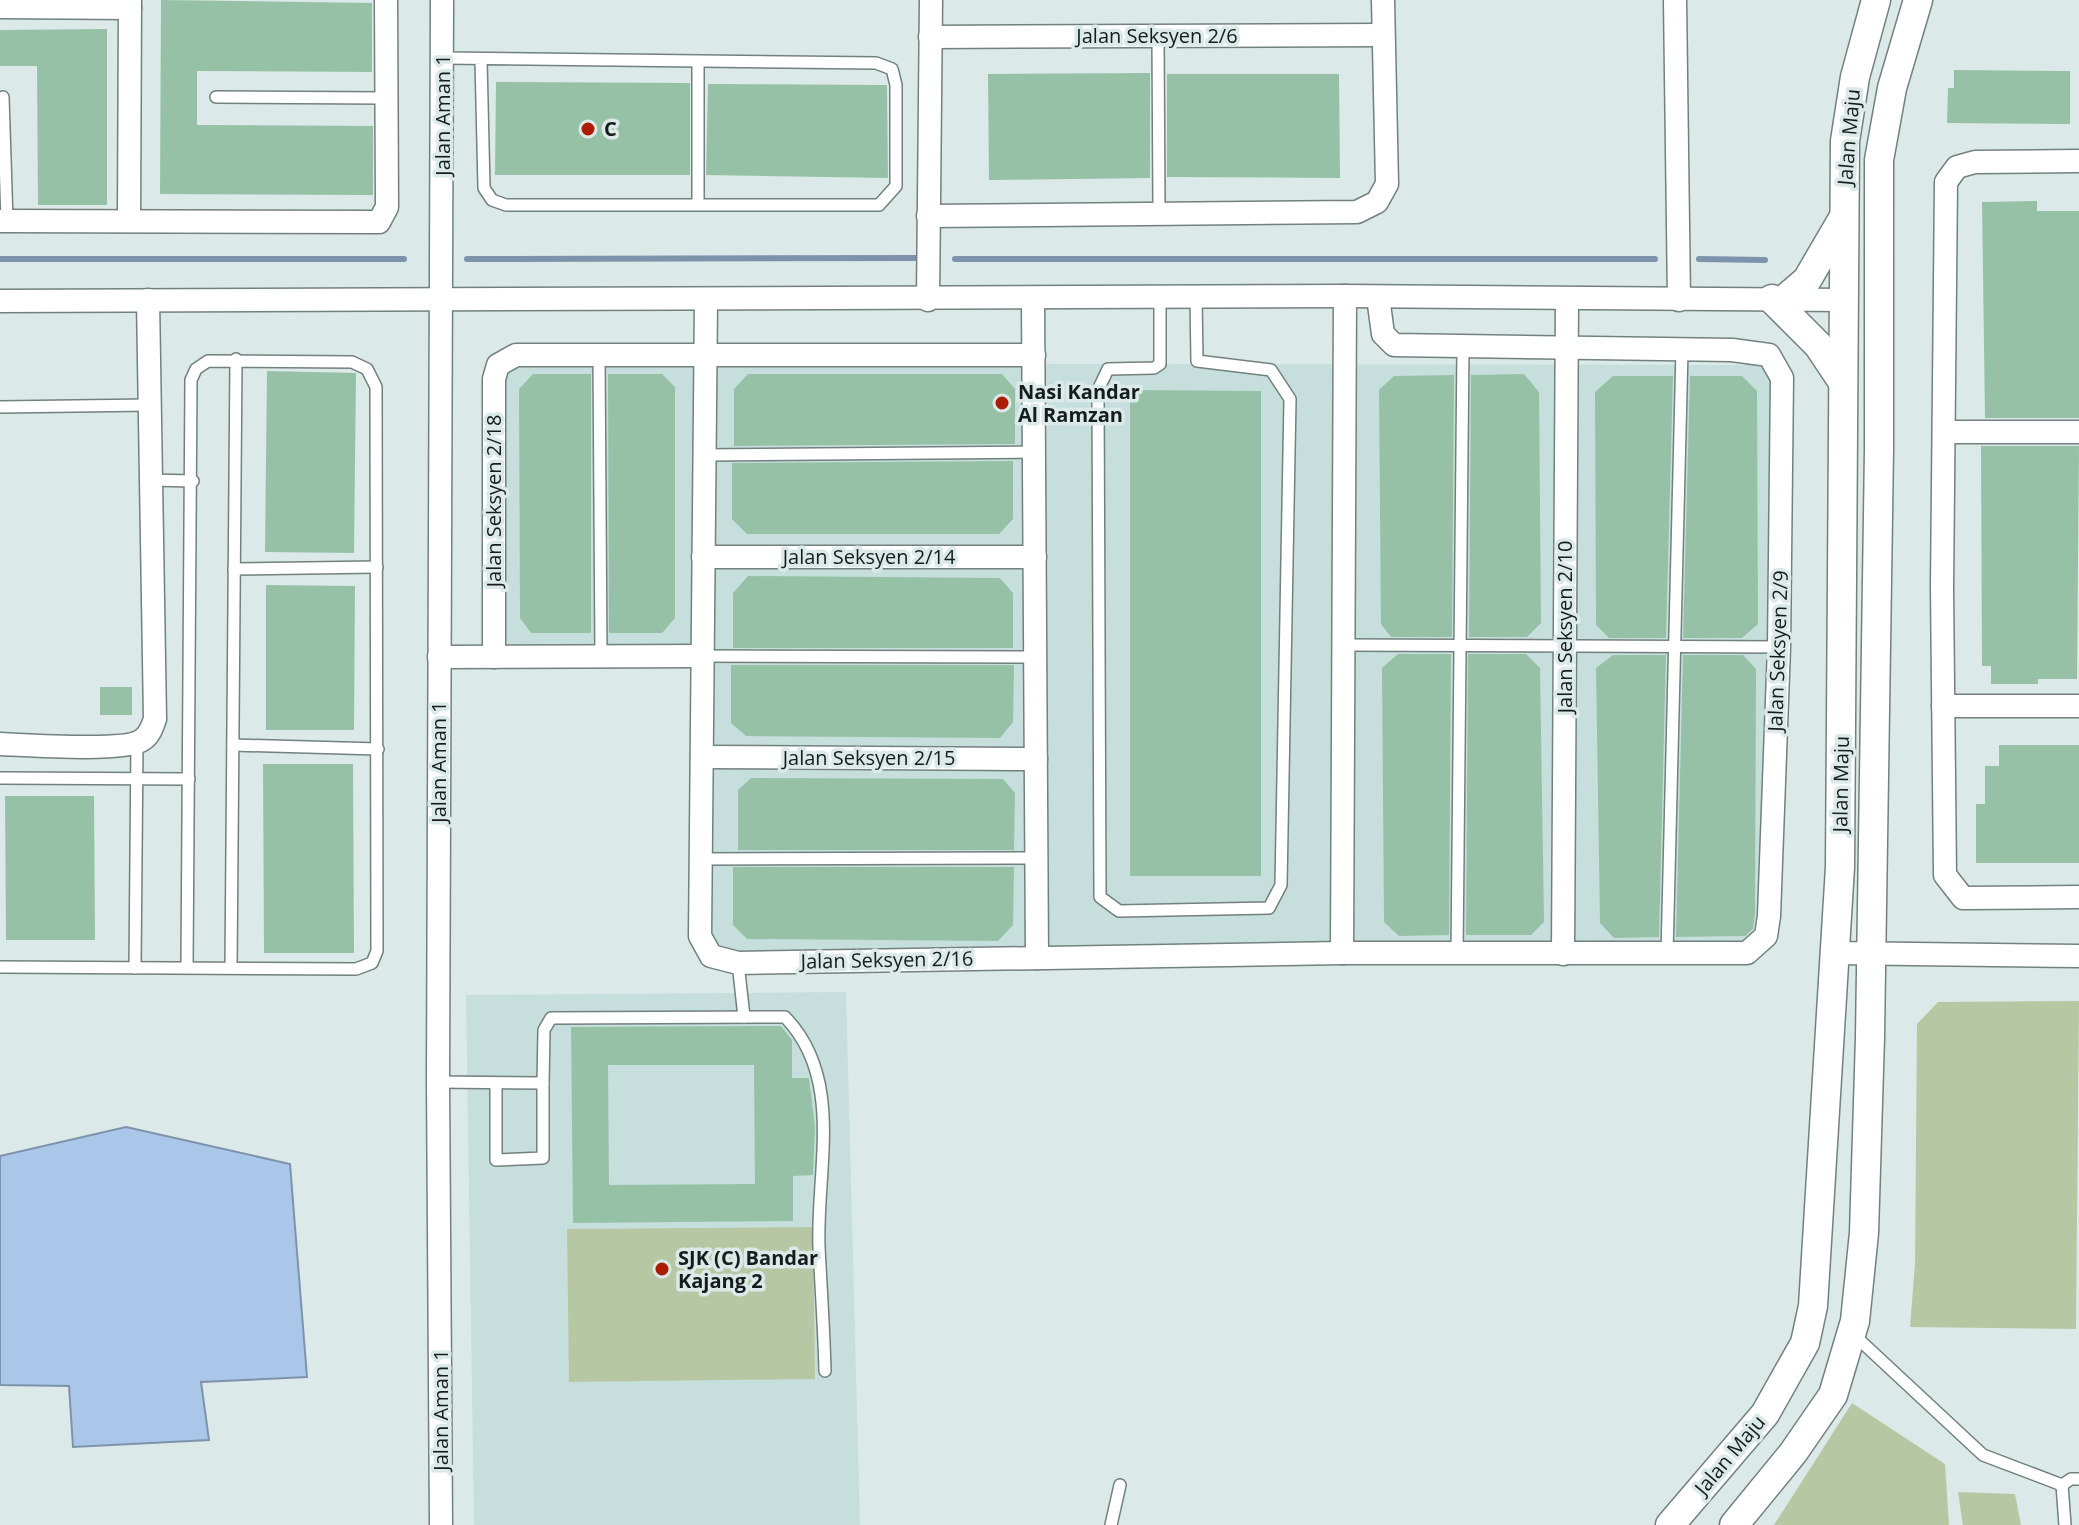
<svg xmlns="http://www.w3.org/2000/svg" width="2079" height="1525" viewBox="0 0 2079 1525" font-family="'Open Sans',sans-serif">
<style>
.built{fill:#c6dfdc}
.green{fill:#b8c7a3}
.water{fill:#aac7e9;stroke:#7e93ab;stroke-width:2}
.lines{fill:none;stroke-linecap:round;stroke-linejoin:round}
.stream{stroke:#7e93ab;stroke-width:6}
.building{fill:#97c1a7;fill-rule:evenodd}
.service-casing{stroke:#72807e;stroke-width:14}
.minor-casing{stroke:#72807e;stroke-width:25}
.tertiary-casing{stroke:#72807e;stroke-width:31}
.service{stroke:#fff;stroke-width:11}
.minor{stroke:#fff;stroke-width:22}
.tertiary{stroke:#fff;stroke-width:28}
.poi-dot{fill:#ab1c00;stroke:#dbeae8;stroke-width:3}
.labels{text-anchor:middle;stroke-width:7;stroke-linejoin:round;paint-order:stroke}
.street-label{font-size:20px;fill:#161b1b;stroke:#dbeae8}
.poi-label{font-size:20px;font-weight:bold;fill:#161b1b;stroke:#dbeae8;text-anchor:start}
</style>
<rect width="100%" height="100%" fill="#dbeae8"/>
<g class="built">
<path d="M 521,363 L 1764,365 L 1775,381 L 1764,916 L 1759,933 L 1747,945 L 742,954 L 714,948 L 708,934 L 710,649 L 503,648 L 502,379 L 506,370 Z"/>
<path d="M 846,992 L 860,1525 L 474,1525 L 466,995 Z"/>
</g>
<g class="green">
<path d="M 2079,1001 L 2076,1329 L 1910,1327 L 1915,1264 L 1917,1024 L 1938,1002 Z"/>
<path d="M 813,1227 L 815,1379 L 569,1382 L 567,1229 Z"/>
<path d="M 1852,1403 L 1945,1464 L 1949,1525 L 1774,1525 Z"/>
<path d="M 1958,1492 L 2015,1494 L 2021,1525 L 1963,1525 Z"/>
</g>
<path class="water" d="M 126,1127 L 290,1164 L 307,1377 L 201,1382 L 209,1440 L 73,1447 L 69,1386 L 0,1385 L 0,1156 Z"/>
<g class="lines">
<g class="stream">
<path d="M 0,259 L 404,259"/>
<path d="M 467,259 L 917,258"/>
<path d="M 955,259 L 1655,259"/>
<path d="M 1699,259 L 1765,260"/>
</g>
</g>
<g class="building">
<path d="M 161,0 L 372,3 L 372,72 L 197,71 L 197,125 L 373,126 L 373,195 L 160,194 Z"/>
<path d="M 107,29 L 107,205 L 38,205 L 37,66 L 0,66 L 0,30 Z"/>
<path d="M 1954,70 L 2070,71 L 2070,124 L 1947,123 L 1948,88 L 1954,88 Z"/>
<path d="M 1150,73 L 1150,178 L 989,180 L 988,74 Z"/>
<path d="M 1167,74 L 1339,74 L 1340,178 L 1167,177 Z"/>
<path d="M 496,82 L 690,83 L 690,175 L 495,175 Z"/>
<path d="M 708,84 L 887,85 L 888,178 L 706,175 Z"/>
<path d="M 2037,201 L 2037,211 L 2079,211 L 2079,418 L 1985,418 L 1982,202 Z"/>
<path d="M 267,371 L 356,373 L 354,553 L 265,552 Z"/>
<path d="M 533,374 L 591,374 L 591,633 L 531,633 L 520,618 L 519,389 Z"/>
<path d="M 608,374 L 662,374 L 675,387 L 675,618 L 662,633 L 609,633 Z"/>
<path d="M 748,374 L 1002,374 L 1015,389 L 1015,444 L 734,446 L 734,389 Z"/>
<path d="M 1524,374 L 1539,392 L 1541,623 L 1527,637 L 1469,637 L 1471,375 Z"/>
<path d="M 1454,375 L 1452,637 L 1391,637 L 1381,624 L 1379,390 L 1394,376 Z"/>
<path d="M 1613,376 L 1673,376 L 1666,638 L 1609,638 L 1596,625 L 1595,392 Z"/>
<path d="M 1690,376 L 1742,376 L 1757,391 L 1758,624 L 1742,638 L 1683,638 Z"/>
<path d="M 1130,390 L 1261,391 L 1261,876 L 1130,876 Z"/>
<path d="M 1981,446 L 2079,446 L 2077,679 L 2038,679 L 2038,684 L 1991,684 L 1991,666 L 1982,666 Z"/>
<path d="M 1013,461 L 1013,519 L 999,534 L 747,534 L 732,519 L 732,463 Z"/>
<path d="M 748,576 L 1000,578 L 1013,593 L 1013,648 L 733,648 L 733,593 Z"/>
<path d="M 266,585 L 355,586 L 354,730 L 266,730 Z"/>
<path d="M 1398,654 L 1451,654 L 1449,935 L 1399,936 L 1384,922 L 1382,668 Z"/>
<path d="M 1468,654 L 1526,654 L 1540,668 L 1544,922 L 1531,935 L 1466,935 Z"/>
<path d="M 1613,655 L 1666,655 L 1659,937 L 1614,938 L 1600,923 L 1596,668 Z"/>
<path d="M 1683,655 L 1743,655 L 1756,669 L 1755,915 L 1753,929 L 1745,936 L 1676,937 Z"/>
<path d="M 731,665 L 1014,665 L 1013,722 L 1000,738 L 746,736 L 731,723 Z"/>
<rect x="100" y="687" width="32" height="28"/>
<path d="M 1999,745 L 2079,745 L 2079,863 L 1976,863 L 1976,804 L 1985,804 L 1985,766 L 1999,766 Z"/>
<path d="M 263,764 L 353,764 L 354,953 L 264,953 Z"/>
<path d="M 751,778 L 1003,779 L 1015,793 L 1014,850 L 738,850 L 738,790 Z"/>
<path d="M 5,796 L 94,796 L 95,940 L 6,940 Z"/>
<path d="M 733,867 L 1014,867 L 1013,925 L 998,941 L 747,939 L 733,925 Z"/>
<path d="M 781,1026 L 792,1040 L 792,1078 L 809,1078 L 815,1127 L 813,1175 L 793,1176 L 793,1221 L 573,1223 L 571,1027 ZM 608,1065 L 754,1065 L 755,1184 L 609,1185 Z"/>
</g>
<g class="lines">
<g class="service-casing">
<g id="service">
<path d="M 1158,36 L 1159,212"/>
<path d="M 443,58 L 876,63 L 892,69 L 896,85 L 896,186 L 879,205 L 506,205 L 492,200 L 484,188 L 481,60"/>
<path d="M 3,97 L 7,221"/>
<path d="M 216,97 L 386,98"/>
<path d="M 698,204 L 698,62"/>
<path d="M 1160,298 L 1160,364 L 1154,368 L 1108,369 L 1098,390 L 1100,897 L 1119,911 L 1269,908 L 1281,885 L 1290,399 L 1271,370 L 1197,361 L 1196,297"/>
<path d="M 599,355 L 601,656"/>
<path d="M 0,407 L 150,405"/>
<path d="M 704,455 L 1034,452"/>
<path d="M 151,480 L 193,481"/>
<path d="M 234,569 L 377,567"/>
<path d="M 1343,645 L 1779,647"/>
<path d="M 702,656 L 1035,657"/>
<path d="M 233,745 L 378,749"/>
<path d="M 0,778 L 189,779"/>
<path d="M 701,859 L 1036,858"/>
<path d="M 1457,954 L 1463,348"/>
<path d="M 1667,954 L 1682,350"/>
<path d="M 738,963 L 744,1017"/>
<path d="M 0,967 L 356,969 L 372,963 L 377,951 L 376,387 L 367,369 L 352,362 L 208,361 L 196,369 L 191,380 L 187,968"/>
<path d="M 135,968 L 137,743"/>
<path d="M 231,968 L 236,359"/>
<path d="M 438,1082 L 543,1083 L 544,1030 L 551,1018 L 785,1017 C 845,1079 816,1170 819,1247 C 821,1288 824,1330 825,1371"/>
<path d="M 496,1083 L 496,1160 L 543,1158 L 543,1083"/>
<path d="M 1853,1334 L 1983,1455 L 2062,1485 L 2071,1479 L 2079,1479"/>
<path d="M 2062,1485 L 2065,1525"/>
<path d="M 1111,1525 L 1120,1485"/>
</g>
</g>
<g class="minor-casing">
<g id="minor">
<path d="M 1675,0 L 1679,300"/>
<path d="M 0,7 L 130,8"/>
<path d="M 930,37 L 1383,35"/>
<path d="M 2079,161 L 1975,162 L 1957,167 L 1946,182 L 1942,588 L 1945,875 L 1963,898 L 2079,897"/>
<path d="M 928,216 L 1357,212 L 1377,202 L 1387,184 L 1383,0"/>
<path d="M 129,220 L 130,0"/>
<path d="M 0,221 L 379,222 L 387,207 L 386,0"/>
<path d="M 1033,299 L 1037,958"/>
<path d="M 928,300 L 931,0"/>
<path d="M 0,301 L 1345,296 L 1843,300"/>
<path d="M 706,301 L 700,936 L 711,956 L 738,963 L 1342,953 L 1747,953 L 1766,936 L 1769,916 L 1779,647 L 1782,378 L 1769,355 L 1732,350 L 1394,345 L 1383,334 L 1378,297"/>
<path d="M 1945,432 L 2079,432"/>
<path d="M 703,557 L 1035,557"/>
<path d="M 439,657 L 702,656"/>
<path d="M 494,657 L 494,379 L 498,365 L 516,355 L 1034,355"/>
<path d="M 1943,706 L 2079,706"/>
<path d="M 0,744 C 25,745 126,752 142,740 C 150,735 152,727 155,719 L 148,300"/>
<path d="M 702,757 L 1036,759"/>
<path d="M 1342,953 L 1345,296"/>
<path d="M 1833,953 L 2079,956"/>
<path d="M 1563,954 L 1567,300"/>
<path d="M 441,1525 L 438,1082 L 442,0"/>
</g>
</g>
<g class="tertiary-casing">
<g id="tertiary">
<path d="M 1772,299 L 1818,345 L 1842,381"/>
<path d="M 1785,299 L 1807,280 L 1842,220"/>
<path d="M 1670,1525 L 1765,1414 L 1805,1343 L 1813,1306 L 1840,867 L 1845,141 L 1855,77 L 1876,0"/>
<path d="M 1734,1525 L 1793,1453 L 1833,1395 L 1855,1321 L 1864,1233 L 1870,1037 L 1879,450 L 1879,160 L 1892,88 L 1918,0"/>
</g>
</g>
<use href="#service" class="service"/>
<use href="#minor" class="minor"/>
<use href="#tertiary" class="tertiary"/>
</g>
<g class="poi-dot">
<circle cx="588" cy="129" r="8"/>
<circle cx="1002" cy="403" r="8"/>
<circle cx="662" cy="1269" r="8"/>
</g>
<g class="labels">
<g class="street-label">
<text x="1157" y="43">Jalan Seksyen 2/6</text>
<text transform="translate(443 115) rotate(-90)" y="7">Jalan Aman 1</text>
<text transform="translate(1849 137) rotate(-85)" y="7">Jalan Maju</text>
<text transform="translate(494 501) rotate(-90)" y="7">Jalan Seksyen 2/18</text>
<text x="869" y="564">Jalan Seksyen 2/14</text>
<text transform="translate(1565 627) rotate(-90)" y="7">Jalan Seksyen 2/10</text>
<text transform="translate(1778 651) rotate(-88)" y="7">Jalan Seksyen 2/9</text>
<text x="869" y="765">Jalan Seksyen 2/15</text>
<text transform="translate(439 762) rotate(-90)" y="7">Jalan Aman 1</text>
<text transform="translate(1841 784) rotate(-89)" y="7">Jalan Maju</text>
<text transform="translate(887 960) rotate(-1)" y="7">Jalan Seksyen 2/16</text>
<text transform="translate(441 1410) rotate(-90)" y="7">Jalan Aman 1</text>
<text transform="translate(1730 1455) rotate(-50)" y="7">Jalan Maju</text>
</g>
<g class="poi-label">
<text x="604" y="136">C</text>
<text x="1018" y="399">Nasi Kandar<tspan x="1018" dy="23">Al Ramzan</tspan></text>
<text x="678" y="1265">SJK (C) Bandar<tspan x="678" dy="23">Kajang 2</tspan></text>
</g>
</g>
</svg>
